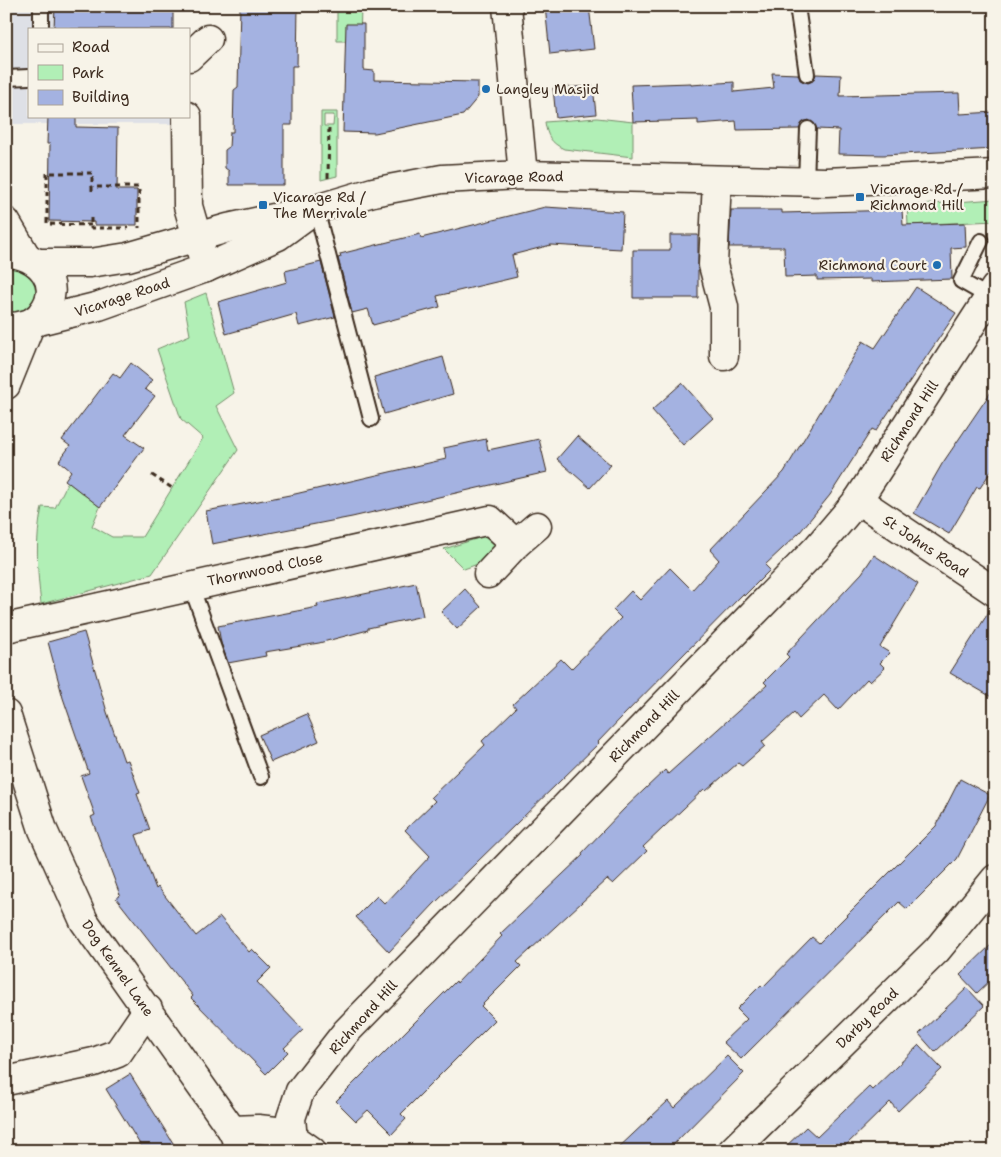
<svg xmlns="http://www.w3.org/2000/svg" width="1001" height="1157" viewBox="0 0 1001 1157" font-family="'Shantell Sans',sans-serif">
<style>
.built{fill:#dee0e6}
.green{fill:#b1efb6;stroke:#768c6a;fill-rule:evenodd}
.building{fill:#a4b2e1;stroke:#3b2a1e}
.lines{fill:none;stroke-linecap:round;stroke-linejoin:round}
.service-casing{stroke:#3b2a1e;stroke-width:18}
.minor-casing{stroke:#3b2a1e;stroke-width:31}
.tertiary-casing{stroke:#3b2a1e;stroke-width:31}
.secondary-casing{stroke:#3b2a1e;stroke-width:31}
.path{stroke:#3b2a1e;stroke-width:3;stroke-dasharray:5 4;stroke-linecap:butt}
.service{stroke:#f7f3e8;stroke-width:14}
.minor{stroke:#f7f3e8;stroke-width:28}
.tertiary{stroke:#f7f3e8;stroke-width:28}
.secondary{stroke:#f7f3e8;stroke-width:28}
.poi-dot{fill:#1f6fb2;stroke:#f7f3e8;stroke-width:2}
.labels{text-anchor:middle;stroke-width:4.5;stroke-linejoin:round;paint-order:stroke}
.poi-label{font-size:14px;fill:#3b2a1e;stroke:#f7f3e8;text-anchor:start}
.street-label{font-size:14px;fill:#3b2a1e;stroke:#f7f3e8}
</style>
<rect width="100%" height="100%" fill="#f7f3e8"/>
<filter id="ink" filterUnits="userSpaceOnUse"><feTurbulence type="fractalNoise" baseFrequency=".02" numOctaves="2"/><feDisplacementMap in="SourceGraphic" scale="10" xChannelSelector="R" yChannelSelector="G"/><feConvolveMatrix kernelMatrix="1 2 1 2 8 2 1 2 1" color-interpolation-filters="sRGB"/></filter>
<g filter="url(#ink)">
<path class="built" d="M 6,6 L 173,6 L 173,29 L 29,29 L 29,116 L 171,116 L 171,124 L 6,124 Z"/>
<g class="green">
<path d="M 337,8 L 361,8 L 360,41 L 337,41 Z"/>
<path d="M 321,112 L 337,112 L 337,176 L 321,180 ZM 324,115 L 334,115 L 333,126 L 324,126 Z"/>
<path d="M 597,118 L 633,122 L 633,157 L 564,149 C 551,143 547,136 545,122 Z"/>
<path d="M 995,199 L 995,221 L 908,225 L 907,206 Z"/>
<path d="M 6,264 L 34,273 L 39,297 L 26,314 L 6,316 Z"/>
<path d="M 206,293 L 234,393 L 216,406 L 238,450 L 152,574 L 41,604 C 37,570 35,540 42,507 L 55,508 L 68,482 L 100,507 L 92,526 L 112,537 L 142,537 L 203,438 L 181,419 L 157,349 L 190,335 L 184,302 Z"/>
<path d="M 485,536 L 491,537 L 497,543 L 497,552 L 486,561 L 464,569 L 444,549 Z"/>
</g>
<g class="building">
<path d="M 55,6 L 173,6 L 173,29 L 54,29 Z"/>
<path d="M 240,6 L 298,6 L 297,66 L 292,66 L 292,125 L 284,125 L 284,185 L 229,185 L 229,171 L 225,168 L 225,150 L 229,147 L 230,132 L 233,132 L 234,90 L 238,87 Z"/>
<path d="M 545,6 L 589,6 L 594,49 L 550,54 Z"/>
<path d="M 346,24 L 364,24 L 364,70 L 374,71 L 374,80 L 478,82 L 478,97 L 463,115 L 375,133 L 343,132 Z"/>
<path d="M 772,73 L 798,74 L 800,80 L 808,83 L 813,81 L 816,74 L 841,75 L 840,96 L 959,93 L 960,114 L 995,112 L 995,149 L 883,155 L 838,154 L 839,130 L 817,129 L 815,125 L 809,120 L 804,122 L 799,129 L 737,130 L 736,121 L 698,124 L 698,120 L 633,122 L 631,85 L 691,83 L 691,85 L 734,82 L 734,92 L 774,88 Z"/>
<path d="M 593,86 L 596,114 L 556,118 L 553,88 Z"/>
<path d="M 48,116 L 76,116 L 76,127 L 118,128 L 117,190 L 137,190 L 137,225 L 94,225 L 94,222 L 49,221 L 50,144 L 47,144 Z"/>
<path d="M 545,207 L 623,212 L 621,249 L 551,245 L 512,255 L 517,277 L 437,296 L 440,307 L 373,325 L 368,309 L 352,313 L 338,258 L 341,257 L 340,254 L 420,234 L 421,238 Z"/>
<path d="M 731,210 L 782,210 L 782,213 L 902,210 L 903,225 L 965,223 L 966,247 L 951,248 L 952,279 L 871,282 L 871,279 L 817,280 L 817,276 L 785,277 L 784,247 L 729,247 Z"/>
<path d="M 670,235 L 698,235 L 698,298 L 633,298 L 633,250 L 670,250 Z"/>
<path d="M 321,262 L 335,317 L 299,326 L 296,314 L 226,334 L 218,302 L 287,282 L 285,271 Z"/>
<path d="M 916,287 L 956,313 L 876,431 L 872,429 L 830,495 L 800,532 L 765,565 L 770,570 L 744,596 L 743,594 L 621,718 L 598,742 L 599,743 L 434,904 L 389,952 L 356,917 L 377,896 L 385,904 L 430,856 L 405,830 L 435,801 L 431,797 L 485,745 L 482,741 L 516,708 L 513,704 L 561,659 L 571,669 L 621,618 L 613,610 L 631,591 L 640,600 L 670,568 L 692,590 L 719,560 L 710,550 L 784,472 L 863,341 L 875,348 Z"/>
<path d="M 443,357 L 453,394 L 384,414 L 374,377 Z"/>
<path d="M 131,363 L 152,380 L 145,389 L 155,396 L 125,435 L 144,448 L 100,507 L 65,480 L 71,471 L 59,461 L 70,446 L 62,440 L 113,373 L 120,378 Z"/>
<path d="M 682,383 L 713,418 L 683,445 L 652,410 Z"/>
<path d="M 995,386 L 995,465 L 980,488 L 977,487 L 949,534 L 914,513 L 942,464 Z"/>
<path d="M 577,436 L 611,465 L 590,488 L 557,459 Z"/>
<path d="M 486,439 L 488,450 L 539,439 L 547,472 L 352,517 L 212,544 L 206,511 L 295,494 L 446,459 L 444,448 Z"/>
<path d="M 874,555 L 918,584 L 880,647 L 890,653 L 880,663 L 885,668 L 870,682 L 867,679 L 838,710 L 824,695 L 799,719 L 794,713 L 762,742 L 765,746 L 742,766 L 738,763 L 706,791 L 704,789 L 643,847 L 647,851 L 613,884 L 607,879 L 517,962 L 521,966 L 481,1006 L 495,1020 L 401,1114 L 406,1119 L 392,1134 L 368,1110 L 356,1121 L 336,1101 L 456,981 L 457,983 L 502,936 L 500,934 L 583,855 L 582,853 L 624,809 L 665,770 L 668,774 L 767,685 L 764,682 L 789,657 L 786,654 L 862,573 Z"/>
<path d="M 416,583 L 423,616 L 368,628 L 368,630 L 319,643 L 265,652 L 266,656 L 228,663 L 221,643 L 218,626 L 318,607 L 317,604 Z"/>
<path d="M 465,589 L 481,607 L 457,629 L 441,612 Z"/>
<path d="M 992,607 L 995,608 L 995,699 L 950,673 Z"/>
<path d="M 84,632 L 107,712 L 124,761 L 128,760 L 140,793 L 137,794 L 150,830 L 136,835 L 156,889 L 158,887 L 196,936 L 220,917 L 249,952 L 252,949 L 271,968 L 257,982 L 303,1030 L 284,1048 L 288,1052 L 266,1074 L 191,998 L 193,996 L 116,898 L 120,895 L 91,817 L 95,815 L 81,776 L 89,773 L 63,698 L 48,642 Z"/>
<path d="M 307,714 L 319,741 L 271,762 L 259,735 Z"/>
<path d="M 960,779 L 990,795 L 957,859 L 907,909 L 899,902 L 741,1059 L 723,1042 L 747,1019 L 737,1009 L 761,985 L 763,987 L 812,937 L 819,943 L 936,826 Z"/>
<path d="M 995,941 L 995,976 L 977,993 L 960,975 Z"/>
<path d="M 967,988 L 984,1006 L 935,1052 L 919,1034 Z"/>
<path d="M 919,1045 L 942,1069 L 898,1111 L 890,1102 L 840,1151 L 781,1151 L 806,1127 L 817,1137 L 869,1087 L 872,1090 Z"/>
<path d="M 727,1056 L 744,1073 L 667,1151 L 615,1151 L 668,1101 L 674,1108 Z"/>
<path d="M 130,1074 L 178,1151 L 144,1151 L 106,1089 Z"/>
</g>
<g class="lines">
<g class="service-casing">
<g id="service">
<path d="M 41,6 L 41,29"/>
<path d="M 797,6 L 807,74"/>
<path d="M 6,78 L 29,77"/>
<path d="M 806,181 L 808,129"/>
<path d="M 316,209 L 371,419"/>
<path d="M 981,241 L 961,281 L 989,297"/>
<path d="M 191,586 L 261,777"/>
</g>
</g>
<g class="minor-casing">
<g id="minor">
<path d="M 507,6 L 523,175"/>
<path d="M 189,57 L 208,39"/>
<path d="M 187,116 L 188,206 L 206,268"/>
<path d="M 717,180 L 713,265 L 724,307 L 724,356"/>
<path d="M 858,500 L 995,592"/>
<path d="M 488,574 L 516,544 L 537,526"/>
<path d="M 6,628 L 490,520 L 516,544"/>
<path d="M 6,1081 L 94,1062 L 118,1053 L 148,1009"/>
<path d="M 294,1151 L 291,1118 L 300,1091 L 346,1032 L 817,548 L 858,500 L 995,288"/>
<path d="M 732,1151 L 937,950 L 995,879"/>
</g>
</g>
<g class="tertiary-casing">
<path id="tertiary" d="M 232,1130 L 258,1129 L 285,1132 L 312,1151"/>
</g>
<g class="secondary-casing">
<g id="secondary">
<path d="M 6,222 L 26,256"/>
<path d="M 6,253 C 39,253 65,284 42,313 C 40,317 34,320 31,323"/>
<path d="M 37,263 L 90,263 L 128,257 L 228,228 L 316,209 L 373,192 L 442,179 L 523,175 L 826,182 L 995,174"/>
<path d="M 6,326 L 15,327 L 99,306 L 206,268 L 278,236 L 304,217"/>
<path d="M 6,385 L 31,323"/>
<path d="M 6,714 L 43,830 L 84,921 L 232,1130 L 242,1151"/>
</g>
</g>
<g class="path">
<path d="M 328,178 L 329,126"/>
<path d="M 92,191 L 92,187 L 139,187 L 139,228"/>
<path d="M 91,218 L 91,228 L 128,228"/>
<path d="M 91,225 L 47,224 L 47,173 L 92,173 L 92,187"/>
<path d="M 152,475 L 172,488"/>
</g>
<use href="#service" class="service"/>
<use href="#minor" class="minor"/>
<use href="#tertiary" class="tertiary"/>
<use href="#secondary" class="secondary"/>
</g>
</g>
<g class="poi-dot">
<circle cx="486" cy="89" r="5"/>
<rect x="855" y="192" width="10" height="10" rx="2.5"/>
<rect x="258" y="200" width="10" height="10" rx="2.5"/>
<circle cx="937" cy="265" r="5"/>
</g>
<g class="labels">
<g class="poi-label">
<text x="496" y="94">Langley Masjid</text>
<text x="870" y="194">Vicarage Rd /<tspan x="870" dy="16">Richmond Hill</tspan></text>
<text x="273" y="202">Vicarage Rd /<tspan x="273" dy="16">The Merrivale</tspan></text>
<text x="927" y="270" text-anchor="end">Richmond Court</text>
</g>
<g class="street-label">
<text transform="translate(514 177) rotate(-1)" y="5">Vicarage Road</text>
<text transform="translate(122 297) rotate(-18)" y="5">Vicarage Road</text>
<text transform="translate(909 421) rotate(-57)" y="5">Richmond Hill</text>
<text transform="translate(926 546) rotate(34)" y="5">St Johns Road</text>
<text transform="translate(265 569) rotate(-12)" y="5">Thornwood Close</text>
<text transform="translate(644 726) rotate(-46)" y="5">Richmond Hill</text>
<text transform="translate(118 968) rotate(55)" y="5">Dog Kennel Lane</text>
<text transform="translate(363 1017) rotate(-48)" y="5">Richmond Hill</text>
<text transform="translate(867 1018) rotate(-44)" y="5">Darby Road</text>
</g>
</g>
<rect width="1001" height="1157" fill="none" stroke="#f7f3e8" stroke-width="25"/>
<rect x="12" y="12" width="976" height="1132" fill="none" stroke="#3b2a1e" stroke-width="2" filter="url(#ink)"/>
<rect x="28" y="28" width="162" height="90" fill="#f7f3e8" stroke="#aca397"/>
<rect x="38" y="44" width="25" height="8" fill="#f7f3e8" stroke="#aca397"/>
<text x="72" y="52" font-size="15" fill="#3b2a1e">Road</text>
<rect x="38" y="65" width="25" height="15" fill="#b1efb6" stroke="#aca397"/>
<text x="72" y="78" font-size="15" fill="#3b2a1e">Park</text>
<rect x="38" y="90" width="25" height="15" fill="#a4b2e1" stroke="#aca397"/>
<text x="72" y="102" font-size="15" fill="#3b2a1e">Building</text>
</svg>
